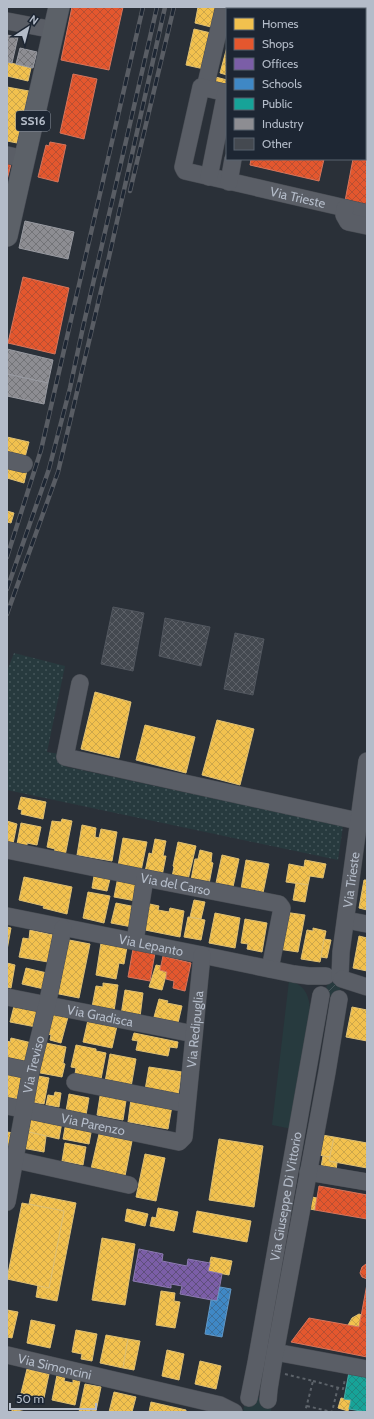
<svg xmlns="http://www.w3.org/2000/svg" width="374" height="1419" viewBox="0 0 374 1419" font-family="Cabin,sans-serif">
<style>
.grass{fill:#273a3e}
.park{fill:url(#park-dots)}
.garden{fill:url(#garden-furrows)}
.homes{fill:url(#homes-cross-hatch);stroke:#dfc073}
.shops{fill:url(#shops-cross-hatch);stroke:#d6755c}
.offices{fill:url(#offices-cross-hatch);stroke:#8c7ab1}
.schools{fill:url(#schools-cross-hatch);stroke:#6298c6}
.public{fill:url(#public-cross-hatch);stroke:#46aaa7}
.industry{fill:url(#industry-cross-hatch);stroke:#999ba2}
.building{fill:url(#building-cross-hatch);stroke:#52575f}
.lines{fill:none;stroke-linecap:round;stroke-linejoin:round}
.minor-casing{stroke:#484c53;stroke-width:18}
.major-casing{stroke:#484c55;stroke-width:22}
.path{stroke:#5d636a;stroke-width:2;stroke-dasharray:3 3;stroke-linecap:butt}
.minor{stroke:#5a5e66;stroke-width:17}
.major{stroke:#5c6168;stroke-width:21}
.rail-casing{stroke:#595d64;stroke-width:4.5}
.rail{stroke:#1d2633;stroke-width:3;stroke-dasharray:9;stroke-linecap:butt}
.labels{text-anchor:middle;stroke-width:4;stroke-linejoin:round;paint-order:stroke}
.shield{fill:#1d2633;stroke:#878f9c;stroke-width:1}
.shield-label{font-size:12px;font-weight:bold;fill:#b4bcc9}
.street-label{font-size:13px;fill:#b4bcc9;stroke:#1d2633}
</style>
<defs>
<pattern id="park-dots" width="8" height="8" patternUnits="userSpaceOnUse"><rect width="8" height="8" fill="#273a3e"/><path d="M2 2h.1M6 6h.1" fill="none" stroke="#445559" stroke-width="1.8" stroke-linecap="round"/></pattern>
<pattern id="garden-furrows" width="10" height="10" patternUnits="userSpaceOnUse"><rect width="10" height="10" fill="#273a3e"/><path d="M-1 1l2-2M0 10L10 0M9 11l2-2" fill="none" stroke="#445559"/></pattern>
<pattern id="homes-cross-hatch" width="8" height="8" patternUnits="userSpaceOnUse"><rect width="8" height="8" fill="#f2c14e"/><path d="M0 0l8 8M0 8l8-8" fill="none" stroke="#cca64a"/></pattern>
<pattern id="shops-cross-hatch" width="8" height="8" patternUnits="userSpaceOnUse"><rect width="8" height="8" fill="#e4572e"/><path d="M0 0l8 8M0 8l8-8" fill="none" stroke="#b84f32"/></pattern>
<pattern id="offices-cross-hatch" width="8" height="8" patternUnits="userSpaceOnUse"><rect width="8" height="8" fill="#7b5ea7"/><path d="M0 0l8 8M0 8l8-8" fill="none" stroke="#5f4f7c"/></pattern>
<pattern id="schools-cross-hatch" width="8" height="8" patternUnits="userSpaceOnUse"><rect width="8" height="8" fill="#3f88c5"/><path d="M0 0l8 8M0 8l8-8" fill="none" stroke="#3c709c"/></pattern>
<pattern id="public-cross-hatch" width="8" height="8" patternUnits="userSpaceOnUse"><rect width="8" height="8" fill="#17a398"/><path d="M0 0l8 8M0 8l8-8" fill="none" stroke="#1f8881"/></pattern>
<pattern id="industry-cross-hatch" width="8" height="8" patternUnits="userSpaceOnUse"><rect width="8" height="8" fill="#8d8d92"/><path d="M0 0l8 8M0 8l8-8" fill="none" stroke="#737478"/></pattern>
<pattern id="building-cross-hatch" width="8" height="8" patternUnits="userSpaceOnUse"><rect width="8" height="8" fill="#444950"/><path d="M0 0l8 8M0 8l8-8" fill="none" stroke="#5d6168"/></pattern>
</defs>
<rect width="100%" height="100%" fill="#2a3038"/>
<g class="grass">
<path d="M 289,981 C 304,984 309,995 310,1009 L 292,1129 L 272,1125 Z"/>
<path d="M 255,1397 L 260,1398 L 271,1407 L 271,1412 L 243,1412 L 244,1405 Z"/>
</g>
<path class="park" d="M 14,653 L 65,666 L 47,752 L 60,754 L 67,767 L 343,826 L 338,860 L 7,790 L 7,671 Z"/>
<circle class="garden" cx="333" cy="989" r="7"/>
<g class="homes">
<path d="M 198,7 L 219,7 L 215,28 L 195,23 Z"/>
<path d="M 234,7 L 251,7 L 250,9 L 234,9 Z"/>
<path d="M 194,29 L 211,33 L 204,69 L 186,65 Z"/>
<path d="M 365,32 L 367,33 L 367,54 L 365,53 Z"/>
<path d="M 227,47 L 227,75 L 220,73 Z"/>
<path d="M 7,62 L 31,68 L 28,81 L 7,76 Z"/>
<path d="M 212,76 L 227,80 L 227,87 L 210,83 Z"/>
<path d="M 7,87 L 29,91 L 17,143 L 7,141 Z"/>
<path d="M 365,154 L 367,154 L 367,209 L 349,206 L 361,159 L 365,159 Z"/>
<path d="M 7,437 L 29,442 L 24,461 L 7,457 Z"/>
<path d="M 7,465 L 27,470 L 24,483 L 7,478 Z"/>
<path d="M 7,511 L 14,513 L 11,523 L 7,522 Z"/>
<path d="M 95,692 L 131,702 L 119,758 L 81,749 Z"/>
<path d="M 217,720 L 254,729 L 240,785 L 202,775 Z"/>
<path d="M 145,725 L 195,737 L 186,773 L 136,760 Z"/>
<path d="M 21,797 L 46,802 L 43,819 L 21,814 L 22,810 L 18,809 Z"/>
<path d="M 62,819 L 72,821 L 65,856 L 54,853 L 55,849 L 47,847 L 52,821 L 61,822 Z"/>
<path d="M 7,821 L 17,824 L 13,844 L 7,843 Z"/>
<path d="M 21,823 L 41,827 L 37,845 L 27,843 L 27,846 L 17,844 Z"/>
<path d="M 82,825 L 96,828 L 95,837 L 99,838 L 101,829 L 117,832 L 112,861 L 77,855 Z"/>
<path d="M 123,838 L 147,842 L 141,871 L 118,866 Z"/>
<path d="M 155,839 L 166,841 L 163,856 L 166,856 L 162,876 L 145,872 L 149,853 L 152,854 Z"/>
<path d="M 178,842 L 196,846 L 188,880 L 172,877 L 174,867 L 173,866 Z"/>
<path d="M 200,850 L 212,853 L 211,862 L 213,863 L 209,884 L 191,880 L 195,859 L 198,859 Z"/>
<path d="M 222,855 L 239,859 L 233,887 L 216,883 Z"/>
<path d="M 246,860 L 269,864 L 263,893 L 241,889 Z"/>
<path d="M 305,860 L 326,864 L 323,878 L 310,876 L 308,885 L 286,882 L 289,864 L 304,867 Z"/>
<path d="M 94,876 L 110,879 L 107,891 L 92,888 Z"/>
<path d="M 24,877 L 72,887 L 67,914 L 43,908 L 44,906 L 19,900 Z"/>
<path d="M 118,877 L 140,882 L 136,901 L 114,897 Z"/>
<path d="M 364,880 L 367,880 L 367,910 L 359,908 Z"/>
<path d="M 296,883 L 308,885 L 305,902 L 293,900 Z"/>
<path d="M 88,892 L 110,896 L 104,923 L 83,918 Z"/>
<path d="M 194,900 L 205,902 L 201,919 L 190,917 Z"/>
<path d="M 116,903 L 136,907 L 132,927 L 111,923 Z"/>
<path d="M 145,903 L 159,906 L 158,910 L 169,912 L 170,908 L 184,911 L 180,937 L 140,929 Z"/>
<path d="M 284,912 L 305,915 L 298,952 L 278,949 Z"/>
<path d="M 215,913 L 240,918 L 235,948 L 209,943 Z"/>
<path d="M 188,917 L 205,920 L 201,940 L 184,937 Z"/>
<path d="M 245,919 L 267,923 L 262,952 L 247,949 L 248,944 L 241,943 Z"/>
<path d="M 7,927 L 11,928 L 7,950 Z"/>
<path d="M 313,928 L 326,931 L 320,962 L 301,959 L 307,930 L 313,931 Z"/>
<path d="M 30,930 L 53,935 L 48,962 L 19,957 L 23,938 L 29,939 Z"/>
<path d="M 359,936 L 367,938 L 367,971 L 353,968 Z"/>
<path d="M 64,939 L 90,944 L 79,998 L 54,993 Z"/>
<path d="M 324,939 L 331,940 L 327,958 L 321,957 Z"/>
<path d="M 101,943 L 127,947 L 124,964 L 119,963 L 116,979 L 96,975 Z"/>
<path d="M 7,963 L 15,965 L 11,988 L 7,987 Z"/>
<path d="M 156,965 L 161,966 L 160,970 L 167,972 L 162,990 L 149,987 Z"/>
<path d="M 26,968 L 47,973 L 44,989 L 22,984 Z"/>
<path d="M 103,983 L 118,985 L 114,1011 L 92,1007 L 96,986 L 103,987 Z"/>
<path d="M 125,990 L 143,993 L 140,1017 L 121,1015 Z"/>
<path d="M 159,999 L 168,1001 L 167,1003 L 182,1006 L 178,1023 L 154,1017 Z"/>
<path d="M 14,1006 L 39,1011 L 36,1027 L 10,1022 Z"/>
<path d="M 352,1007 L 367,1010 L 367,1041 L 346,1037 Z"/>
<path d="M 51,1012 L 68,1017 L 61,1043 L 50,1040 L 51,1035 L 45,1033 Z"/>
<path d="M 88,1020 L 117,1026 L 112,1048 L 83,1042 Z"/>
<path d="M 134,1033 L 178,1042 L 177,1048 L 170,1047 L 168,1056 L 136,1050 L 138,1041 L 132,1040 Z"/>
<path d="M 11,1038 L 32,1043 L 28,1062 L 7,1058 L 7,1041 L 10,1042 Z"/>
<path d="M 41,1042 L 66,1047 L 63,1063 L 65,1064 L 62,1077 L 35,1072 Z"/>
<path d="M 76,1045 L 96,1049 L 96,1051 L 106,1053 L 101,1079 L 75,1074 L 76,1068 L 71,1067 Z"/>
<path d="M 110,1054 L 136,1059 L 131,1087 L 105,1082 Z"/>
<path d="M 149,1067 L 182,1072 L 178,1096 L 145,1090 Z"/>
<path d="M 7,1074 L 22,1077 L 17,1099 L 7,1097 Z"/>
<path d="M 33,1075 L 49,1078 L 44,1104 L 28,1102 Z"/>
<path d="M 101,1090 L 127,1094 L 123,1120 L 97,1115 Z"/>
<path d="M 55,1092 L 61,1093 L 59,1107 L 46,1105 L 48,1095 L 54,1096 Z"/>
<path d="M 69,1094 L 89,1098 L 86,1115 L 66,1111 Z"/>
<path d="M 131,1099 L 172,1106 L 168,1129 L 128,1122 Z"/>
<path d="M 28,1115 L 62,1122 L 59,1139 L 25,1131 Z"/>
<path d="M 66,1122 L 92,1127 L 89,1144 L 63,1139 Z"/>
<path d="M 25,1131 L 46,1136 L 44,1152 L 22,1148 Z"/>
<path d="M 7,1132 L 14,1133 L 7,1153 Z"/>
<path d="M 99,1134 L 132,1141 L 125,1176 L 91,1169 Z"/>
<path d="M 322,1135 L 334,1137 L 330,1157 L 319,1155 Z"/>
<path d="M 334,1137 L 367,1143 L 367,1168 L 329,1161 Z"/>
<path d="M 219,1139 L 263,1146 L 254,1207 L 209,1200 Z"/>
<path d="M 65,1143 L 86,1147 L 83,1165 L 62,1161 Z"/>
<path d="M 145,1154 L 165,1158 L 156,1201 L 136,1197 Z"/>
<path d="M 323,1156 L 330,1157 L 329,1161 L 337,1163 L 336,1170 L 321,1167 Z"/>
<path d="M 31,1194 L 76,1203 L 57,1301 L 36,1297 L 38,1285 L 49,1288 L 64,1211 L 29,1204 Z"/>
<path d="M 312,1197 L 317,1198 L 315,1210 L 310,1209 Z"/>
<path d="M 22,1203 L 64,1211 L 49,1288 L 7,1279 Z"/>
<path d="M 158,1208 L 178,1212 L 174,1231 L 150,1226 L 152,1217 L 156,1218 Z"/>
<path d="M 127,1209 L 148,1214 L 145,1226 L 125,1221 Z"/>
<path d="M 197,1211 L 251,1221 L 247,1242 L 193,1232 Z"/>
<path d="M 102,1238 L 135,1244 L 125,1305 L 92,1300 Z"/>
<path d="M 211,1257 L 232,1261 L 229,1275 L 208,1271 Z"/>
<path d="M 161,1291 L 175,1293 L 174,1301 L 180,1302 L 175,1328 L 156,1325 Z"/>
<path d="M 7,1310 L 18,1312 L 12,1338 L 7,1337 Z"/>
<path d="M 359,1314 L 362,1315 L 359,1327 L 348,1325 L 352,1318 Z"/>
<path d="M 31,1320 L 55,1325 L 50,1348 L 27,1343 Z"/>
<path d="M 76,1330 L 97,1334 L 92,1361 L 81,1359 L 82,1354 L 72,1352 Z"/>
<path d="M 106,1335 L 128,1339 L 123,1368 L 100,1363 Z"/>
<path d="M 128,1339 L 140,1341 L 134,1370 L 123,1368 Z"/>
<path d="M 167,1350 L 184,1354 L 179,1380 L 162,1376 Z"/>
<path d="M 200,1361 L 221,1366 L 216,1389 L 195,1384 Z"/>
<path d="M 27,1369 L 49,1374 L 44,1398 L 21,1393 Z"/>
<path d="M 57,1375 L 65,1377 L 64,1381 L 73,1383 L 73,1379 L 80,1381 L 75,1405 L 52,1400 Z"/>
<path d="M 85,1384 L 101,1387 L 96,1411 L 90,1410 L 90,1412 L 79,1412 Z"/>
<path d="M 114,1392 L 136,1397 L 132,1412 L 109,1412 Z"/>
<path d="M 341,1398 L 351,1400 L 348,1411 L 338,1408 Z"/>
<path d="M 151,1402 L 186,1410 L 186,1412 L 149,1412 Z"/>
<path d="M 12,1409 L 26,1412 L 12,1412 Z"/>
</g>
<g class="shops">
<path d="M 72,7 L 123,7 L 109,70 L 61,60 Z"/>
<path d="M 73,74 L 97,79 L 84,139 L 60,133 Z"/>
<path d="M 50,142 L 66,145 L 58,182 L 38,177 L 46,145 L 49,146 Z"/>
<path d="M 365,149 L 367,150 L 367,209 L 345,201 L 353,159 L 365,159 Z"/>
<path d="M 251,159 L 324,159 L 319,181 L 250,165 Z"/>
<path d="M 7,163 L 11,164 L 7,180 Z"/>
<path d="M 23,277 L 69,288 L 55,354 L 8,343 Z"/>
<path d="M 133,949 L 155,953 L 150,981 L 128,977 Z"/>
<path d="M 163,956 L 191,963 L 185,991 L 173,988 L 174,981 L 166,979 L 167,972 L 160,970 Z"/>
<path d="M 319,1186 L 367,1195 L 367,1219 L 315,1210 Z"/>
<path d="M 366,1264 L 367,1264 L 367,1279 L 362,1277 L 360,1273 L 362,1267 Z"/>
<path d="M 367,1284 L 367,1357 L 291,1342 L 309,1318 L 359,1327 Z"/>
</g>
<path class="offices" d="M 139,1249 L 163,1254 L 162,1261 L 187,1266 L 188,1259 L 210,1263 L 208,1271 L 222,1274 L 217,1301 L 180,1294 L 182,1286 L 171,1284 L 171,1288 L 133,1281 Z"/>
<path class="schools" d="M 220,1287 L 231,1289 L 222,1337 L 205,1334 L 211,1300 L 217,1301 Z"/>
<path class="public" d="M 349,1372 L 367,1376 L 367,1412 L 349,1409 L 351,1400 L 344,1399 Z"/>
<g class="industry">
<path d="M 7,35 L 18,37 L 12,63 L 7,62 Z"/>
<path d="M 20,48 L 37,52 L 33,68 L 16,64 Z"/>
<path d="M 25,221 L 74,232 L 68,259 L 19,248 Z"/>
<path d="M 7,349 L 53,360 L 48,383 L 7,374 Z"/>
<path d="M 7,374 L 48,383 L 44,404 L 7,396 Z"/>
</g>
<g class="building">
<path d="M 113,607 L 144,613 L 133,671 L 101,664 Z"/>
<path d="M 165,618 L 210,627 L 201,666 L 159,656 Z"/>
<path d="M 235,633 L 264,639 L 253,695 L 224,689 Z"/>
</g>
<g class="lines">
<g class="minor-casing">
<g id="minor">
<path d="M 324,7 L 335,9"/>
<path d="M 365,14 L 367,14"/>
<path d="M 7,21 L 54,30"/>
<path d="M 365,80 L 367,81"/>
<path d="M 205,88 L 224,7"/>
<path id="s1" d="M 227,93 L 201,87 L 183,167 L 185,171 L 367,213"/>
<path d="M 365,112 L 367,112"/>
<path d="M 365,138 L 367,138"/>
<path d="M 7,155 L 25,159"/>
<path d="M 209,177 L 226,92"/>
<path d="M 229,182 L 233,159"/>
<path d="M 345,208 L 344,215 L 348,222 L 367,226"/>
<path d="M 7,460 L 24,464"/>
<path d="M 80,683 L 65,757 L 358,821"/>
<path id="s2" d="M 7,850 L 145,878 L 279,904 L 282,908 L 270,969"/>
<path id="s3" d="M 7,916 L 202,955 L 294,974 L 309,976 L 326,976"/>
<path d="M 346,920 L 367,924"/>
<path d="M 135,941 L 145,878"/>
<path id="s4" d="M 340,977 L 341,952 L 367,761"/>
<path d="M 342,979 L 367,987"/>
<path id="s5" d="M 7,997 L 194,1034"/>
<path d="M 7,1066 L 31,1071"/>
<path d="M 75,1082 L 187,1104"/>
<path id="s6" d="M 7,1106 L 179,1142 L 184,1137 L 202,955"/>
<path d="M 7,1158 L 129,1185"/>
<path d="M 308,1172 L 367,1182"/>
<path id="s7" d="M 7,1202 L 31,1071 L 47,1005 L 63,928"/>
<path d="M 275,1352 L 367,1369"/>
<path id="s8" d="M 7,1355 L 220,1405 L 234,1412"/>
<path id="s9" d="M 249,1398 L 256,1363 L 321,995"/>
<path d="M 268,1400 L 269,1389 L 273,1364 L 327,1072 L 339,999"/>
</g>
</g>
<g class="major-casing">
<path id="major" d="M 7,236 L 59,7"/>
</g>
<g class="path">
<path d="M 285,1374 L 313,1381 L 305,1412"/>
<path d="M 313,1381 L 343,1389 L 345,1379"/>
<path d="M 307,1406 L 332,1412 L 338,1387"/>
</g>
<use href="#minor" class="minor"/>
<use href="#major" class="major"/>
<g class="rail-casing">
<g id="rail">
<path d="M 130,191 L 174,7"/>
<path d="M 7,557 L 41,450 L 143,7"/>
<path d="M 7,589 L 49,469 L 70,388 L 83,327 L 157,7"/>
<path d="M 7,614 L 58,472 L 109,257 L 165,7"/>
</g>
</g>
<use href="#rail" class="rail"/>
</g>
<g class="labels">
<rect class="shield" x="16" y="111" width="34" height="20" rx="3"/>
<g class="shield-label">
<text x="33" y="125">SS16</text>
</g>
<g class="street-label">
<text dy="5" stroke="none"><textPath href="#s1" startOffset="229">Via Trieste</textPath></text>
<text dy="5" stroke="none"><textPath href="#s4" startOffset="98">Via Trieste</textPath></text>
<text dy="5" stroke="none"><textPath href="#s2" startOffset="172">Via del Carso</textPath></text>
<text dy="5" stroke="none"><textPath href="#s3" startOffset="147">Via Lepanto</textPath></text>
<text dy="5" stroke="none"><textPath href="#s5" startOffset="95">Via Gradisca</textPath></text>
<text dy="5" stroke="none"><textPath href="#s6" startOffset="291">Via Redipuglia</textPath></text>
<text dy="5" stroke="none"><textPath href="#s7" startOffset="140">Via Treviso</textPath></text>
<text dy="5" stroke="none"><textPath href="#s6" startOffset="88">Via Parenzo</textPath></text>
<text dy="5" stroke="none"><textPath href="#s9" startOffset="205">Via Giuseppe Di Vittorio</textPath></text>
<text dy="5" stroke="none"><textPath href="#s8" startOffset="49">Via Simoncini</textPath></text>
</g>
</g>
<rect width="374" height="1419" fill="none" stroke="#b4bcc9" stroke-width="16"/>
<rect x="226" y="8" width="140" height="152" fill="#1d2633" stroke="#59626f"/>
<rect x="234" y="18" width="20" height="12" fill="#f2c14e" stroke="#59626f"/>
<text x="262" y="28" font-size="12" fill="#b4bcc9">Homes</text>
<rect x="234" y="38" width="20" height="12" fill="#e4572e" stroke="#59626f"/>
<text x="262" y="48" font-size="12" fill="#b4bcc9">Shops</text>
<rect x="234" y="58" width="20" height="12" fill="#7b5ea7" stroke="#59626f"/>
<text x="262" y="68" font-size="12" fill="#b4bcc9">Offices</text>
<rect x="234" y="78" width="20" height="12" fill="#3f88c5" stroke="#59626f"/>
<text x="262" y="88" font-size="12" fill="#b4bcc9">Schools</text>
<rect x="234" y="98" width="20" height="12" fill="#17a398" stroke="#59626f"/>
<text x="262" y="108" font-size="12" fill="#b4bcc9">Public</text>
<rect x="234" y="118" width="20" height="12" fill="#8d8d92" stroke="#59626f"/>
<text x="262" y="128" font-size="12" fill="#b4bcc9">Industry</text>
<rect x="234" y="138" width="20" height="12" fill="#444950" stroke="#59626f"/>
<text x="262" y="148" font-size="12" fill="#b4bcc9">Other</text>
<g transform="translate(28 28) rotate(36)" stroke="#1d2633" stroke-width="3" paint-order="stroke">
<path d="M0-3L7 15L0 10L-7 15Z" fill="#b4bcc9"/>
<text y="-6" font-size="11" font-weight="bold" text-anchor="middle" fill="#b4bcc9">N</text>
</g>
<path d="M10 1403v6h86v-6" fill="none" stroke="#b4bcc9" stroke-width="2"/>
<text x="16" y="1403" font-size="12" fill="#b4bcc9" stroke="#1d2633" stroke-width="3" paint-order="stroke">50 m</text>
</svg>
